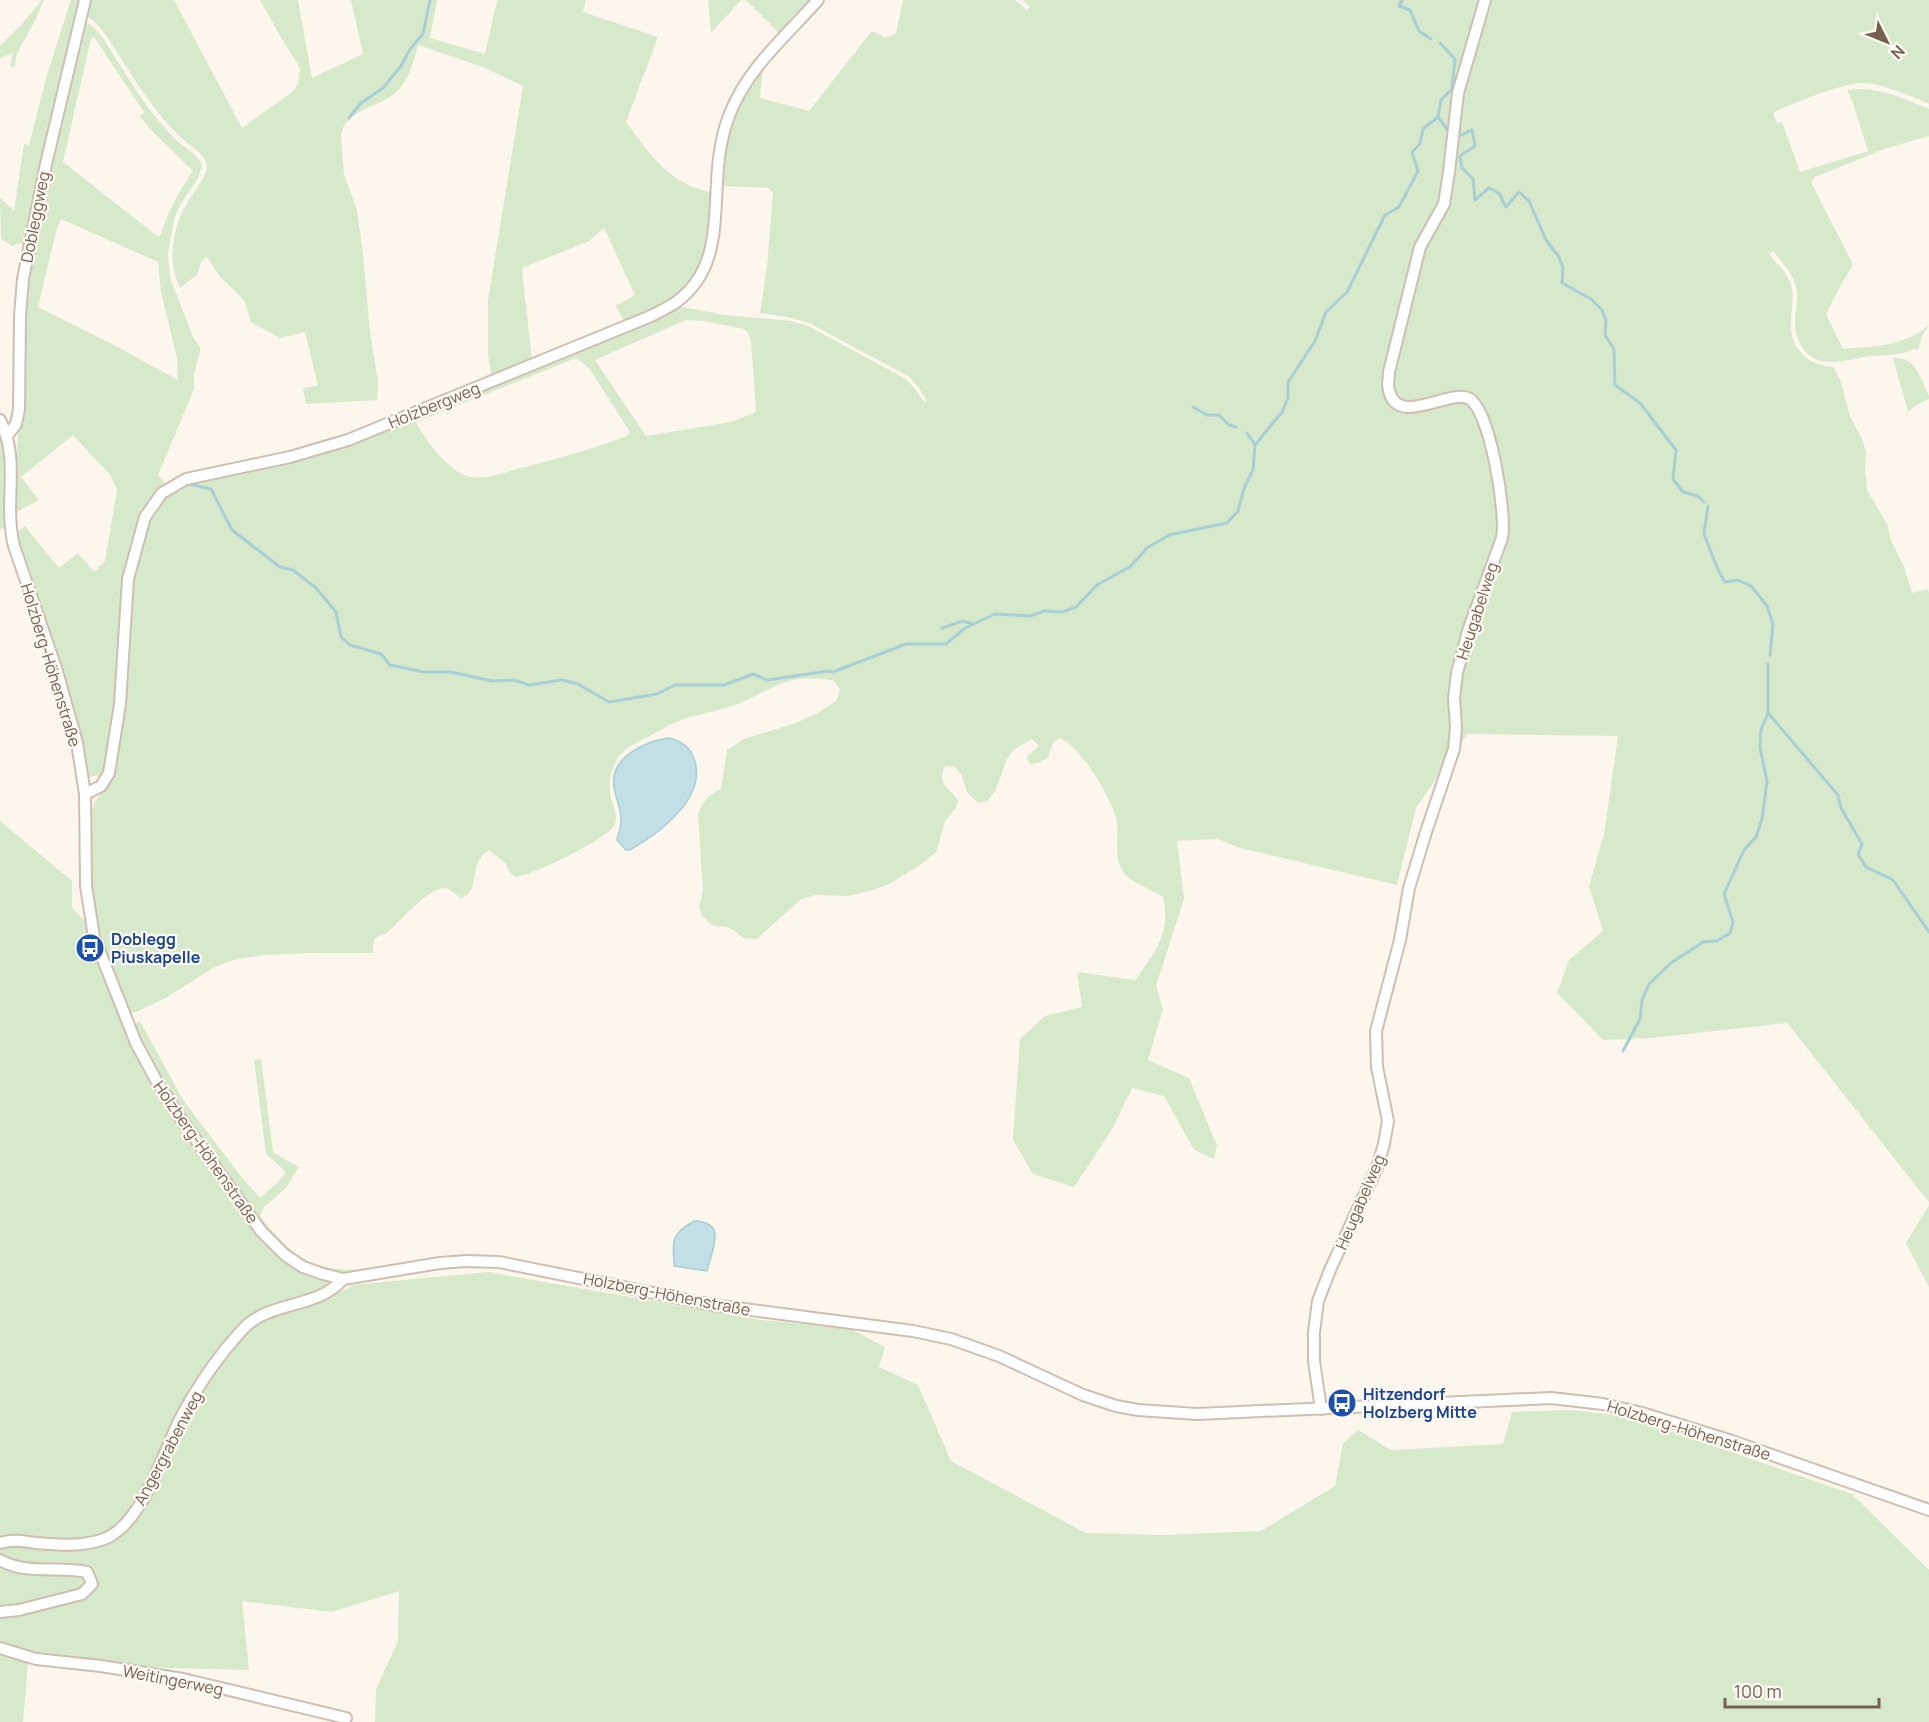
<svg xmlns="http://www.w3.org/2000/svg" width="1929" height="1722" viewBox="0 0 1929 1722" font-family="Manrope,sans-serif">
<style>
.green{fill:#d6eacb;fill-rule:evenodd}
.water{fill:#c1dfe5;stroke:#a8ced6;stroke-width:1.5}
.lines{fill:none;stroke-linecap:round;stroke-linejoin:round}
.stream{stroke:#a8ced6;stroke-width:3}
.street-casing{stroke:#cebfb2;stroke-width:14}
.street{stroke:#fff;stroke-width:10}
.labels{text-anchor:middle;stroke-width:4.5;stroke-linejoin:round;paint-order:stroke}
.street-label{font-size:16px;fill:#775f50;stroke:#fefaf3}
.transit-label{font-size:16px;font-weight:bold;fill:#164399;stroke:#fefaf3;text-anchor:start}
</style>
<rect width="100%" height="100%" fill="#fcf6ec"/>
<g class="green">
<path d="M 42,0 L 44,0 L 35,21 L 17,53 L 14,68 L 10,66 L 13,53 L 0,58 L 0,46 L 22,24 Z"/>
<path d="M 71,0 L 82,0 L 27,249 L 21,243 L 12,246 L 1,239 L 0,198 L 14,211 L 24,144 L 29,145 L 46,78 Z"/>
<path d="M 88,0 L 174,0 L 242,128 L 292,92 L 298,84 L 300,68 L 279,34 L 260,0 L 298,0 L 312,78 L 363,54 L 351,0 L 437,0 L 430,38 L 485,54 L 497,0 L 586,0 L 583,12 L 658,37 L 626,122 C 649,153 671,187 713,192 L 709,247 L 696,277 L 677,297 L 625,323 L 616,306 L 635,295 L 604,228 L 589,241 L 522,268 L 532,361 L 492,378 L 488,355 L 488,300 L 523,86 L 483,67 L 418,45 C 413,64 409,81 394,94 C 377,108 344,110 341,136 L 344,175 L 357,210 L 363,255 L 370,332 L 378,381 L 377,400 L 306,404 L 303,388 L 318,386 L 305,332 L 280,338 L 251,322 L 245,302 L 239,295 L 220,277 L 207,257 L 202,260 L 197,275 L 180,288 C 165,257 174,221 193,194 C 199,184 206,177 207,165 C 203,152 189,145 179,136 C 148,105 127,66 103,31 L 93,20 L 85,16 Z"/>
<path d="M 708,0 L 741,0 L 711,33 Z"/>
<path d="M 746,0 L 814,0 L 781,35 Z"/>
<path d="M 903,0 L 1015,0 L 1027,10 L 1030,7 L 1023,0 L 1929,0 L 1929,104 C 1909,95 1884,84 1862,83 C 1843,83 1790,104 1773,113 L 1777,123 L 1782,122 L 1800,172 L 1868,151 L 1853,103 L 1847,90 C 1874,85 1904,98 1929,109 L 1929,136 L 1887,148 L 1815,177 L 1811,182 L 1853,265 L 1838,290 L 1826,314 L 1843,349 C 1875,346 1903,347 1929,325 L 1922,336 L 1918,350 L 1913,349 C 1904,356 1876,355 1863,357 C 1841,362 1814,369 1801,345 C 1797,338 1795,331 1795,323 C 1795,310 1799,299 1796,286 C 1792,273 1782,262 1773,251 L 1769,254 C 1778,265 1789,275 1792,289 C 1794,300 1791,310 1791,321 C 1789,348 1808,366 1833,367 L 1840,379 L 1850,416 L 1862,439 L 1866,452 L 1865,470 L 1867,490 L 1887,524 L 1891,540 L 1904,567 L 1912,593 L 1928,589 L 1929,593 L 1929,1202 L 1787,1023 L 1652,1038 L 1603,1040 L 1557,993 L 1569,960 L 1603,931 L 1589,886 L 1604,834 L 1618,736 L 1467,734 L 1416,808 L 1397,885 L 1240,848 L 1217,839 L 1177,841 L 1184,899 L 1156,986 L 1163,1009 L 1148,1060 L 1189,1078 L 1217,1146 L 1214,1159 L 1194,1150 L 1164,1096 L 1132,1088 L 1111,1131 L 1074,1187 L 1033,1174 L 1013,1140 L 1020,1039 L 1045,1016 L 1082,1007 L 1077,972 L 1135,980 C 1154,954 1172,932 1163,897 C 1154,891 1129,881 1124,873 C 1113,859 1119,840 1117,823 C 1115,803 1079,743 1059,738 L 1053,743 L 1048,758 L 1038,763 L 1030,764 L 1026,757 L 1039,746 L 1032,739 L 1013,750 L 1006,761 L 996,790 L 987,801 L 978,803 L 967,792 L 962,776 L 955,767 L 945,766 C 936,786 950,786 958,801 L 956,808 L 945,821 L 936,852 L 919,866 L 889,884 L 867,892 L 847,896 L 816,895 L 801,899 L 757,939 L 743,938 L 735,931 L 727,927 L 715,926 L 710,924 L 702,916 L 699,907 L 703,891 L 698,814 C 703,801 708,795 721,789 L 727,750 L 744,739 L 796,723 L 821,711 L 836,701 L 840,689 L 834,681 C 820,678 807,678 793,680 C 774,684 756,697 738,704 C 718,711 696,714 676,722 C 667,726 657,732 648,737 C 638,742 628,746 621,754 C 612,764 608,780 610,793 C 611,803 619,815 615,824 C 609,839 531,876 515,877 L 509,871 L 506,864 L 489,850 C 466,864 482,891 461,898 C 456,895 450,888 444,888 C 428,888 398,923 386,934 L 378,936 L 374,940 L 373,953 L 310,953 L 263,955 L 233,960 L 213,968 L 167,997 L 130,1015 L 98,936 L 93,909 L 90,876 L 91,817 L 94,803 L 107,785 L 129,593 L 148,519 L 164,496 L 183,484 L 291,460 L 677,306 L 725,315 L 791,321 L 808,326 L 906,379 L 915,389 L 924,402 L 927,401 L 918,387 L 908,376 L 809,323 L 792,318 L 760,313 L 767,267 L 773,192 L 768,188 L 720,186 L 722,161 L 734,113 L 763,65 L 760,98 L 809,111 L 872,31 L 886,38 L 896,33 ZM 686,320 L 704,321 L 744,329 L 748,333 L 751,341 L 756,412 L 731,422 L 646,436 L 595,360 ZM 576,358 L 589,368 L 630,432 L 627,436 C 593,449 559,458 525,467 C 508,471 487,480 470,477 C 450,473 424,439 416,422 Z"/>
<path d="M 83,21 L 90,24 L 100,34 C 124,70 145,109 176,140 C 184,147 199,155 202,166 L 198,178 L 179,207 L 174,219 L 168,253 L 170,278 L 193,337 L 200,347 L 200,352 L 194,373 L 194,389 L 158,475 L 165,484 L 153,498 L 141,516 L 116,704 L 103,775 L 87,777 L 75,716 L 16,538 L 17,532 L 25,526 L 59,568 L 78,553 L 94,572 L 105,561 L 117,490 L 111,476 L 73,435 L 21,477 L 39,500 L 13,514 L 16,458 L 20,417 L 24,297 L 48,164 ZM 94,37 L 144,112 L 140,116 L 149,128 L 193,171 C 179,191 168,212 160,236 L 156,235 L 63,162 L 91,38 ZM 61,219 L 158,262 L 161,292 L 177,358 L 178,380 L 114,345 L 38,307 L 57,228 Z"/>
<path d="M 1893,358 C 1916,356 1921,379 1929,396 L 1929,399 L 1915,406 L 1908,412 Z"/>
<path d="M 0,433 L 7,454 L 6,528 L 0,529 Z"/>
<path d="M 0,821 L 72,881 L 72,907 L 88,925 L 123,1020 L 258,1233 L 327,1282 L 326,1289 L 274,1314 L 325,1300 L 352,1285 L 488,1272 L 761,1320 L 851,1329 L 885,1347 L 879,1367 L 918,1385 L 951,1461 L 1086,1533 L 1162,1535 L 1261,1531 L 1335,1486 L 1343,1443 L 1358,1430 L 1391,1450 L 1503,1444 L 1512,1412 L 1570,1410 L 1627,1416 L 1852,1494 L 1929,1570 L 1929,1722 L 375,1722 L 376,1689 L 398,1641 L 399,1591 L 332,1612 L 242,1601 L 249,1670 L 28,1664 L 23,1722 L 0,1722 Z"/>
<path d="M 140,1021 L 183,1100 L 240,1175 L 260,1198 L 277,1183 L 286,1172 L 266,1154 L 254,1060 L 261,1059 L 273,1152 L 299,1167 L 286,1188 L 264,1207 L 260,1216 C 305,1277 339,1275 407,1263 C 424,1260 442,1259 458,1254 L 450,1258 L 346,1274 L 324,1271 L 293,1257 L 264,1229 L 159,1078 L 133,1026 Z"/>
<path d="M 1929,1205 L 1929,1287 L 1906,1243 Z"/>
</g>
<g class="water">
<path d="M 668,738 C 679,740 688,745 693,756 C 710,796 660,833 630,850 L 626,850 L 617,840 C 618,834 621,828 621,822 C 622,806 611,792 614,776 C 618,754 648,741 668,738 Z"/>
<path d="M 694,1221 C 728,1222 712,1249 707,1271 L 674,1266 C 673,1240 670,1235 694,1221 Z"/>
</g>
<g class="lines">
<g class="stream">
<path d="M 1402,0 L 1399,6 L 1410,10 L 1419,31 L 1431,39"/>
<path d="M 1440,43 L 1455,59 L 1452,89 L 1441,100 L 1438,117 L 1450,133"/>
<path d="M 349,118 L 361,103 L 383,88 L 401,66 L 410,49 L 423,34 L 430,0"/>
<path d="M 1456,136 L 1457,137 L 1472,130 L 1475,146 L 1460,156 L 1462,168 L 1473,179 L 1475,200 L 1489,188 L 1499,193 L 1506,207 L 1519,192 L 1529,201 L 1546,240 L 1559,257 L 1563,268 L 1562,283 L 1591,299 L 1602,310 L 1606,321 L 1605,335 L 1614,349 L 1615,385 L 1640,403 L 1676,450 L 1673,479 L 1683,492 L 1698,496 L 1704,502"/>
<path d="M 1193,407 L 1207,415 L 1219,415 L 1229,425 L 1236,427"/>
<path d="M 1247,433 L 1255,445"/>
<path d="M 189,484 L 211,489 L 232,530 L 280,567 L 293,570 L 316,588 L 336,612 L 341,637 L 350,645 L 381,654 L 390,665 L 424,672 L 451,672 L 492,681 L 514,680 L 529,685 L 562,680 L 578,684 L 609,702 L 657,694 L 675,685 L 724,685 L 753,674 L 767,680 L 828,671 L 833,672 L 906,644 L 946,644 L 965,628 L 995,614 L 1030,616 L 1044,611 L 1062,612 L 1076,607 L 1097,585 L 1131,566 L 1147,548 L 1169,535 L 1227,523 L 1238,511 L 1244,488 L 1253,470 L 1255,445 L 1282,412 L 1288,398 L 1288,382 L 1315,341 L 1326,312 L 1347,292 L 1385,215 L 1399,207 L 1418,171 L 1412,152 L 1420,144 L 1423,129 L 1438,117"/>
<path d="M 1708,506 L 1704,534 L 1718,570 L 1725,582 L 1738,580 L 1751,586 L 1767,606 L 1773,624 L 1770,655"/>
<path d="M 942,628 L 963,621 L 973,624"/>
<path d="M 1768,664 L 1768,713 L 1838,795 L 1841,808 L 1862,844 L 1858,854 L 1866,867 L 1893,880 L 1929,932"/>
<path d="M 1623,1051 L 1640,1019 L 1642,1000 L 1649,984 L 1671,963 L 1703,942 L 1717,941 L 1730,933 L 1733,922 L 1724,894 L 1744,850 L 1756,837 L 1762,819 L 1767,781 L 1760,748 L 1761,730 L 1768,713"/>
</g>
<g class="street-casing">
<g id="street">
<path d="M 0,420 C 21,461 3,501 14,546 L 57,671 L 77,743 L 85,794 L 86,886 L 94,937 L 136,1043 L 156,1080 L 179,1116 L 261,1231 L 285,1255 L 303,1267 L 323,1274 L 343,1279 L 440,1263 L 466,1261 L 499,1262 L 713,1305 L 913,1331 L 951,1339 L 999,1356 L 1083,1395 L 1116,1406 L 1138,1410 L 1197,1414 L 1551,1398 L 1603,1404 L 1642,1413 L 1732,1441 L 1929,1510"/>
<path d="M 7,436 L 16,424 L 19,409 L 20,316 L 23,279 L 46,164 L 85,0"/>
<path d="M 85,794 L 101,786 L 109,773 L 120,704 L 128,579 L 145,517 L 162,493 L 186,479 L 290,457 L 348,440 L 651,316 C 659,312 667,308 675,303 C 717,273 714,228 717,183 C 718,158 721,134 731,111 C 749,67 787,35 818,0"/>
<path d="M 1321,1409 L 1314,1361 L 1314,1332 L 1318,1301 L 1330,1270 L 1378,1165 L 1384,1144 L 1388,1121 L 1377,1067 L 1376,1031 L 1400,940 L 1409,888 L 1426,832 L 1454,749 L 1456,727 L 1454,698 L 1457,673 L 1468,631 L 1502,538 C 1507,515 1490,407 1468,398 C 1447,390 1398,427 1389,391 C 1387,385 1389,378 1389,372 L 1420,247 L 1444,204 L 1449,172 L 1458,93 L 1485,0"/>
<path d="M 0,1543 C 13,1539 23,1541 36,1543 C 58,1545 83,1547 104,1539 C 142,1525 163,1453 180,1419 C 197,1387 219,1355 243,1329 C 270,1300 318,1309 343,1279"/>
<path d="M 0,1560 C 24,1575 60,1566 87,1572 L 92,1584 L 82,1594 L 19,1610 L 0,1612"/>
<path d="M 0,1648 L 36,1659 L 101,1666 L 183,1679 L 346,1718"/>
</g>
</g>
<use href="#street" class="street"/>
</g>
<defs>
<g id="bus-disc" transform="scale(1.5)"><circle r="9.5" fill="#1a4fb4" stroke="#fefaf3"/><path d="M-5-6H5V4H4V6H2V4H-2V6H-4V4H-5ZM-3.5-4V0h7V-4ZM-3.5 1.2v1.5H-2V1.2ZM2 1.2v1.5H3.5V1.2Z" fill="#fff"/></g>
</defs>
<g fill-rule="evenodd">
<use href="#bus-disc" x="90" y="948"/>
<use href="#bus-disc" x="1342" y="1403"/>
</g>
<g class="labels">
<g class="street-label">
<text transform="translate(35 217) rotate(-79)" y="6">Dobleggweg</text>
<text transform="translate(434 405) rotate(-22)" y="6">Holzbergweg</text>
<text transform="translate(1477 611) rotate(-72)" y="6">Heugabelweg</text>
<text transform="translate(51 665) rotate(73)" y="6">Holzberg-Höhenstraße</text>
<text transform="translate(206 1152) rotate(55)" y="6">Holzberg-Höhenstraße</text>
<text transform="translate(1360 1202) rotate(-67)" y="6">Heugabelweg</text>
<text transform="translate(667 1294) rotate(11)" y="6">Holzberg-Höhenstraße</text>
<text transform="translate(1689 1430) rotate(17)" y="6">Holzberg-Höhenstraße</text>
<text transform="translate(168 1448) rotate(-62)" y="6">Angergrabenweg</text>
<text transform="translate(173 1680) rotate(11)" y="6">Weitingerweg</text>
</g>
<g class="transit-label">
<text x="111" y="945">Doblegg<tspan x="111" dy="18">Piuskapelle</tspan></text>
<text x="1363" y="1400">Hitzendorf<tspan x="1363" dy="18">Holzberg Mitte</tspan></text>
</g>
</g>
<g transform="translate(1887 42) rotate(133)" stroke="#fefaf3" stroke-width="4.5" paint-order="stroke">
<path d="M0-4.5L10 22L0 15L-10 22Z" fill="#775f50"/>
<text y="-9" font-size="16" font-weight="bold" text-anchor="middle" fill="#775f50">N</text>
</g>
<path d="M1725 1698v9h154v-9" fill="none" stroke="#775f50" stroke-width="3"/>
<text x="1734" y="1698" font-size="18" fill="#775f50" stroke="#fefaf3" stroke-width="4.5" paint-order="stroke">100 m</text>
</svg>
